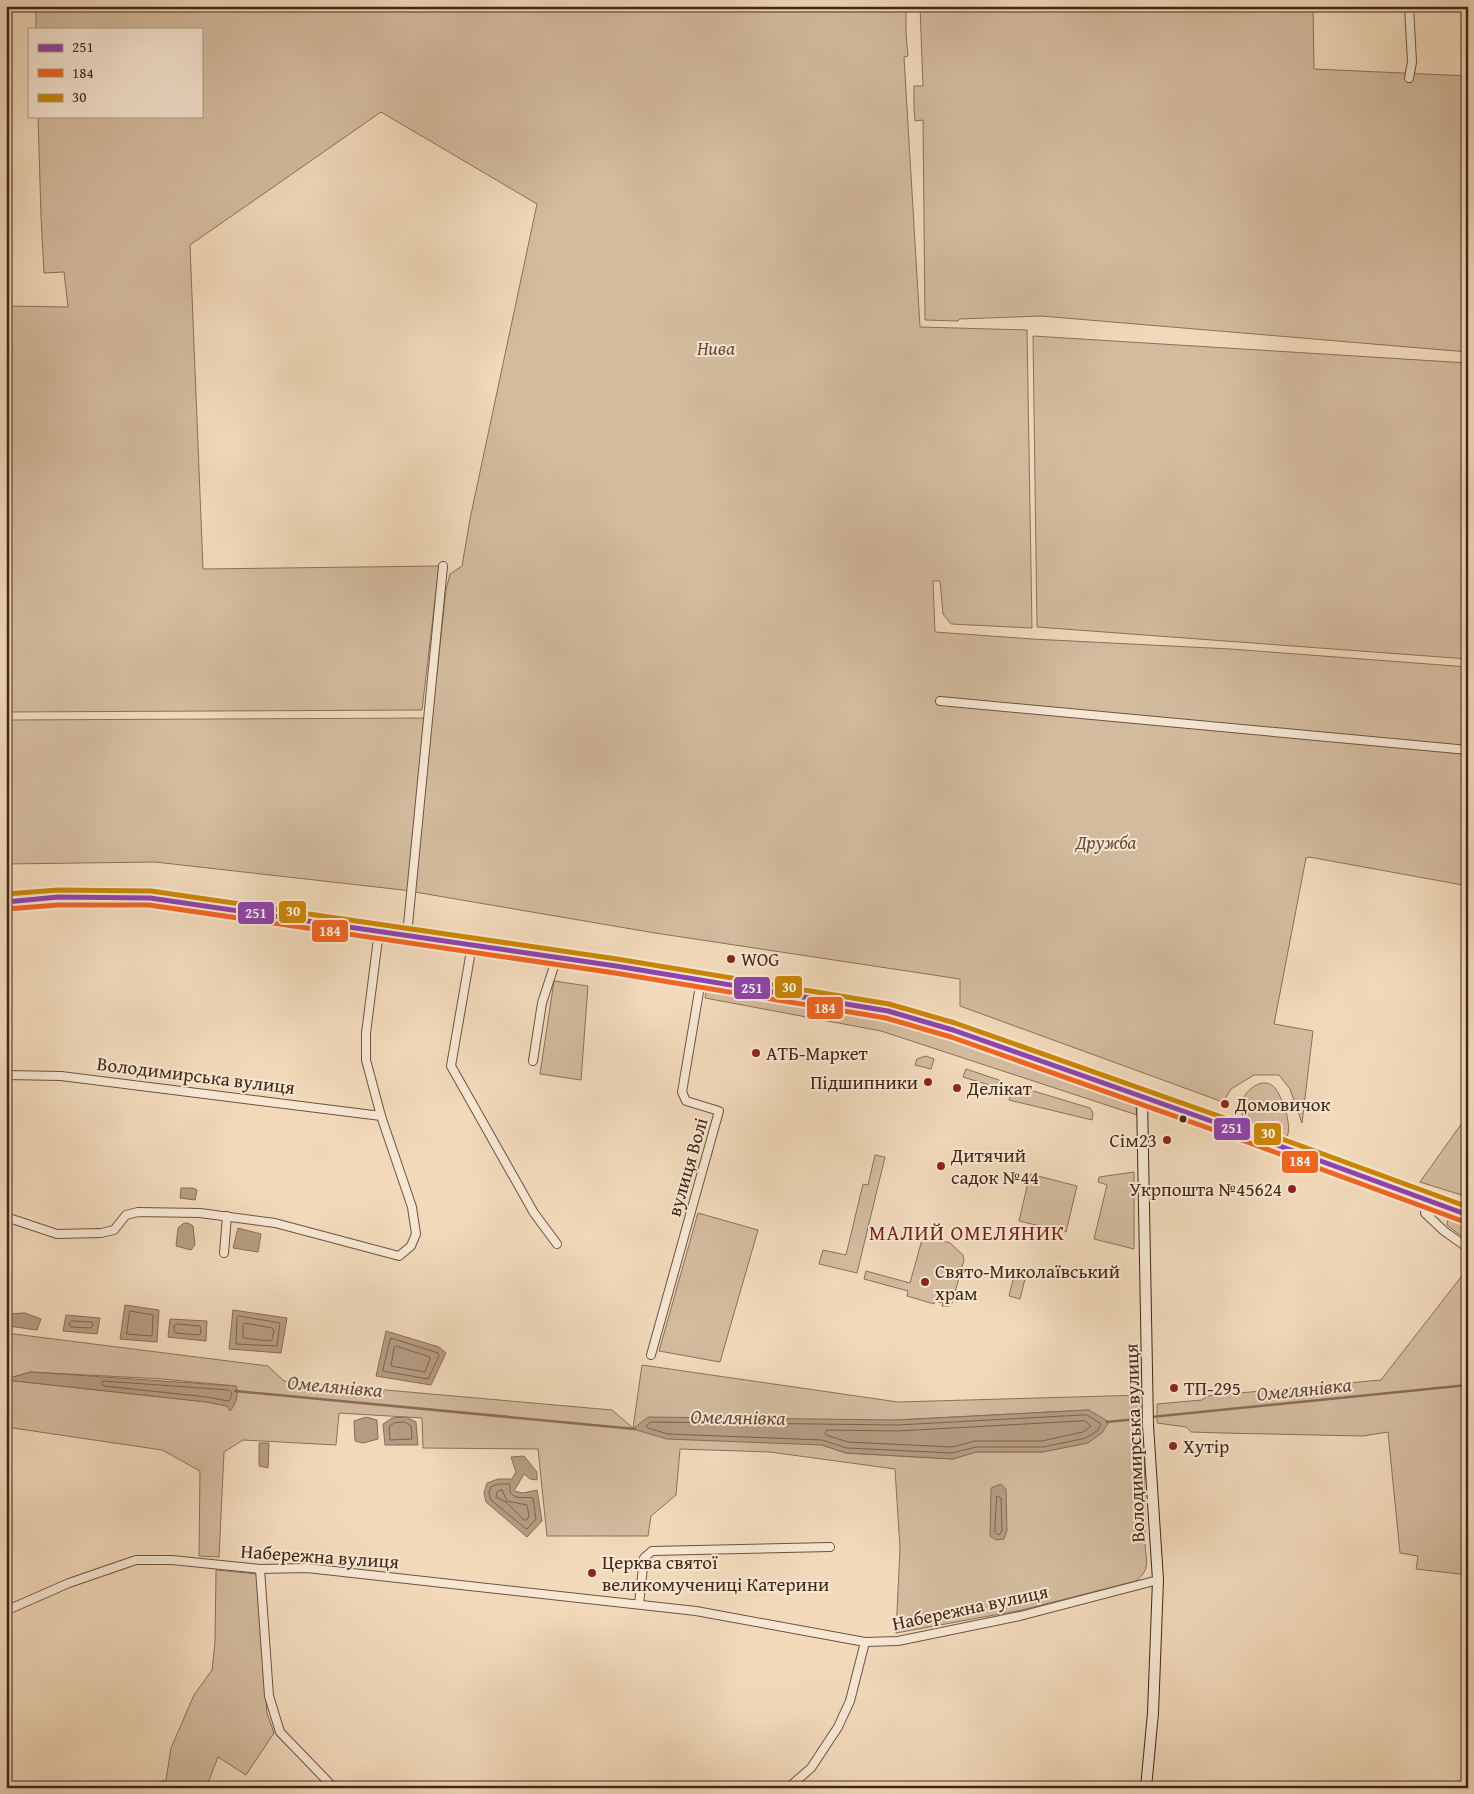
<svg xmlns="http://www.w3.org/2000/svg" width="1474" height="1794" viewBox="0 0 1474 1794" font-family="'Gentium Book Plus',serif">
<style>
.green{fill:#d3bb9e;stroke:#8a705a;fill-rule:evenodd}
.water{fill:#b69c82;stroke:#886d56}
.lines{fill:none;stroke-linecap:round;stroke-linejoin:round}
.shore{stroke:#7c614c;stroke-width:1}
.stream{stroke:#886d56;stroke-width:2.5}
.street-casing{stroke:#6e533e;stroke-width:10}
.secondary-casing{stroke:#422615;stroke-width:12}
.primary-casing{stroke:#422615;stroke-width:14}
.street{stroke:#f6e6d2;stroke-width:8}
.secondary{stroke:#f6e6d2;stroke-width:10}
.primary{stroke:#f1d9ba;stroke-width:11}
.bus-1-casing{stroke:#f6e6d2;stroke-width:9}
.bus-2-casing{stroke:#f6e6d2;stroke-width:9}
.bus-3-casing{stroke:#f6e6d2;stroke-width:9}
.bus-1{stroke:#8e44ad;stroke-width:5}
.bus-2{stroke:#f26522;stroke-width:5}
.bus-3{stroke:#ca8605;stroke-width:5}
.poi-dot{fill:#8f2418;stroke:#f6e6d2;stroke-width:2}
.bus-dot{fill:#422615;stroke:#f6e6d2;stroke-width:2}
.labels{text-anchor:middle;stroke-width:4;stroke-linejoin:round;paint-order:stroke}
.park-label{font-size:19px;font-style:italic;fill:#664b37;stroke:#f6e6d2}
.poi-label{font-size:19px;fill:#422615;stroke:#f6e6d2;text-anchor:start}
.street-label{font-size:19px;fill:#422615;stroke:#f6e6d2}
.water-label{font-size:20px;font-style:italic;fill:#654936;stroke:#f6e6d2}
.quarter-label{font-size:21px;letter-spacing:1px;fill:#7a1f14;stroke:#f6e6d2}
.line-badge{stroke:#f6e6d2;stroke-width:2}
.badge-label{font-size:14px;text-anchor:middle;font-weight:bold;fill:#fff}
</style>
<rect width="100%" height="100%" fill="#f1d9ba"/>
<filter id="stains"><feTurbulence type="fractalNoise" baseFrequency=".004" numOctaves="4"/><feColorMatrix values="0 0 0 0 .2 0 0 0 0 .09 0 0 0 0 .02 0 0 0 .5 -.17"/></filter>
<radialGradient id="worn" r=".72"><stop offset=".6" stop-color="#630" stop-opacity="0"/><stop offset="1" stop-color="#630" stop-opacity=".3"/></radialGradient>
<g class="green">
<path d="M 36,6 L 906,6 L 906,33 L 908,56 L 904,57 L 920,327 L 1027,330 L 1032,628 L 951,624 L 943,614 L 940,581 L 933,581 L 935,632 L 1032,639 L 1230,649 L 1468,667 L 1468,886 L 1309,857 L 1306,858 L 1274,1024 L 1313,1031 L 1302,1123 L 1290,1089 L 1279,1075 L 1254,1075 L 1231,1089 L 1223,1102 L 960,1006 L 960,979 L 655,933 L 403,890 L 155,862 L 6,864 L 6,720 L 432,718 L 446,590 L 450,574 L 462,566 L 470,519 L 537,204 L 381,112 L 190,245 L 203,569 L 439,566 L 422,710 L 6,712 L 6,306 L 68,307 L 64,272 L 44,273 L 41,217 L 38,116 L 201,116 L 201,29 L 36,29 Z"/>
<path d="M 920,6 L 1313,6 L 1314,69 L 1468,76 L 1468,352 L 1041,316 L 960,319 L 958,321 L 925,320 L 923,120 L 915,121 L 914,107 L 914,86 L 923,86 Z"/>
<path d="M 1033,336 L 1468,363 L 1468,659 L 1037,627 Z"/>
<path d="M 554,981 L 588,986 L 581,1080 L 540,1074 Z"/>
<path d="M 707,985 L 887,1016 L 968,1041 L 1135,1101 L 1137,1115 L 881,1031 L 705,998 Z"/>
<path d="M 926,1056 L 934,1059 L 931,1069 L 915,1065 L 917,1059 Z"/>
<path d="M 966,1069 L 999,1080 L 1005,1086 L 999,1088 L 963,1077 Z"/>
<path d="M 1262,1083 C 1266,1083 1270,1083 1273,1086 C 1282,1094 1294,1129 1286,1138 C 1277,1137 1252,1128 1246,1121 C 1234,1106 1246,1087 1262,1083 Z"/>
<path d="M 1016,1087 L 1020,1087 L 1090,1108 L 1093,1113 L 1092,1120 L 1009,1100 L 1013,1089 Z"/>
<path d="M 1468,1115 L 1468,1197 L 1420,1182 L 1462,1123 Z"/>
<path d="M 875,1155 L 885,1157 L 857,1273 L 819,1264 L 823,1250 L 846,1255 L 863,1184 L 868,1185 Z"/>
<path d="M 1134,1172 L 1134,1249 L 1094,1239 L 1107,1185 L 1098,1182 L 1099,1177 Z"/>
<path d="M 1030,1174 L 1077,1186 L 1066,1232 L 1019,1221 Z"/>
<path d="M 698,1213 L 758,1230 L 720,1362 L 659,1351 Z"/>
<path d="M 1448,1218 L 1468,1224 L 1468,1241 L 1447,1225 Z"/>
<path d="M 923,1236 L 950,1243 L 963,1255 L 964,1260 L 952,1303 L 950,1306 L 942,1306 L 943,1303 L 935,1301 L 934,1304 L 907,1296 L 908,1291 L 864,1279 L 866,1271 L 910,1283 Z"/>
<path d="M 1016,1268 L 1027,1271 L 1020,1299 L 1009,1296 Z"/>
<path d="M 1468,1268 L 1468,1575 L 1416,1569 L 1418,1556 L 1400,1553 L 1388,1432 L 1363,1436 L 1222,1433 L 1191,1432 L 1186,1427 L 1157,1423 L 1157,1404 L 1202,1400 L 1207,1396 L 1381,1380 Z"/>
<path d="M 6,1333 L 268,1366 L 284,1381 L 612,1410 L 633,1428 L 642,1365 L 898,1402 L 1144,1395 L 1145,1544 C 1146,1561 1151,1569 1136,1581 L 1022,1610 L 896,1633 L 900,1548 L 895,1469 L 770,1452 L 680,1449 L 676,1495 L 651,1516 L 648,1536 L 547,1536 L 538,1449 L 423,1448 L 422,1418 L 339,1413 L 336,1445 L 243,1440 L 224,1452 L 219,1557 L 199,1556 L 200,1471 L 162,1450 L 6,1427 L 6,1380 L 207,1402 L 227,1406 L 237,1390 L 236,1386 L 162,1379 L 31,1372 L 6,1379 ZM 1089,1410 L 1043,1452 L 976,1452 L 953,1459 L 846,1453 L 822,1445 L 897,1420 Z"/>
<path d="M 216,1570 L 257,1574 L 267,1713 L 274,1733 L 246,1775 L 218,1757 L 206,1788 L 145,1788 L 166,1780 L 171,1748 L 194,1695 L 212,1670 L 215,1642 Z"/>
</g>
<g class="water">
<path d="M 181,1188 L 193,1188 L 197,1190 L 195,1200 L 180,1198 Z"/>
<path d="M 184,1223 L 188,1223 L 193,1226 L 195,1245 L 191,1250 L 176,1246 L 178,1228 Z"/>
<path d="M 238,1228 L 261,1234 L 258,1252 L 233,1248 Z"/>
<path d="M 125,1305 L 159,1310 L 157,1342 L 120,1339 Z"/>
<path d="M 233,1310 L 287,1318 L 281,1353 L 229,1349 Z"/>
<path d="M 25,1313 L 41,1319 L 37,1330 L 8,1326 L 6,1314 Z"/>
<path d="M 66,1315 L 100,1318 L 97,1334 L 63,1331 Z"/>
<path d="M 170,1319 L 207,1321 L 206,1341 L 168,1337 Z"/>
<path d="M 386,1331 L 439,1347 L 446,1353 L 431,1385 L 376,1376 Z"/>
<path d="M 31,1372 L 236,1386 C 239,1393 236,1405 230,1411 L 227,1406 L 207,1402 L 6,1380 L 6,1379 Z"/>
<path d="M 1089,1410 L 1109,1422 L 1102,1433 L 1088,1443 L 1043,1452 L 976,1452 L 953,1459 L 846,1453 L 822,1445 L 667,1439 L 633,1429 L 648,1417 L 897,1420 Z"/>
<path d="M 366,1417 L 377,1420 L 378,1439 L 363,1443 L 355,1441 L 354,1421 Z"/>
<path d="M 406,1417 L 416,1422 L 418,1445 L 385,1445 L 383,1424 L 392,1418 Z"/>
<path d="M 259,1443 L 269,1443 L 268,1468 L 259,1466 Z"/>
<path d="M 524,1456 L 537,1472 L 537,1480 L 530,1479 L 524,1474 L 514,1491 L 523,1493 L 537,1490 L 542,1521 L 527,1537 L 486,1502 L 484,1493 L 487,1483 L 498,1479 L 512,1479 L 516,1472 L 511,1457 Z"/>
<path d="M 1001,1484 L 1006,1489 L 1007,1531 L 1004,1539 L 996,1540 L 990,1536 L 991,1488 Z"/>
</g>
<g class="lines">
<g class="shore">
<path d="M 130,1311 L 153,1315 L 152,1336 L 127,1334 Z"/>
<path d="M 239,1316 L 280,1323 L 277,1346 L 236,1344 L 237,1318 Z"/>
<path d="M 72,1321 L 92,1322 L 93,1326 L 91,1328 L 71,1327 L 69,1324 Z"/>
<path d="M 245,1323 L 272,1328 L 274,1330 L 272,1340 L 270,1341 L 243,1338 L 243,1326 Z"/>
<path d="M 177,1324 L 200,1326 L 201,1333 L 199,1335 L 176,1333 L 174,1331 L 174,1326 Z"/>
<path d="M 391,1338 L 438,1353 L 439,1356 L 428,1379 L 383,1371 Z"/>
<path d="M 396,1346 L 430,1357 L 430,1359 L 425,1372 L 391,1366 L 394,1348 Z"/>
<path d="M 103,1381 L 229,1390 L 232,1393 L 230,1400 L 228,1401 L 207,1397 L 104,1386 L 102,1384 Z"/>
<path d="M 1087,1415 L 1101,1424 L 1098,1430 L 1086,1438 L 1043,1447 L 976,1447 L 952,1453 L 847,1448 L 822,1440 L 668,1434 L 648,1428 L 646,1426 L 651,1422 L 897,1425 Z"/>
<path d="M 1085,1421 L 1091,1426 L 1083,1432 L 1042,1441 L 975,1441 L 952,1447 L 848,1442 L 826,1435 L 825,1433 L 827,1430 L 897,1431 Z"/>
<path d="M 405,1422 L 411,1426 L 412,1439 L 390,1440 L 389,1427 L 394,1423 Z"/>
<path d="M 499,1484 L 510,1484 L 510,1492 C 516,1501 525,1496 533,1498 L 536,1519 L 527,1529 L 525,1528 L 491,1500 L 489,1493 L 491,1487 Z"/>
<path d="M 502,1490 L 507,1501 L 527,1505 L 529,1516 L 527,1520 L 524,1520 L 506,1502 L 496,1497 L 497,1492 Z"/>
<path d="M 997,1496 L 1001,1498 L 1002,1530 L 1000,1534 L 998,1535 L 995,1532 Z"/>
</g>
<g class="stream">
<path d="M 235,1391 L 635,1429"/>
<path d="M 1151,1417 L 1468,1385"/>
<path d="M 1107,1422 L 1146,1418"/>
</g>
<g class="street-casing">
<g id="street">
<path d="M 1409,78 L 1412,62 L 1409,6"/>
<path d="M 940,701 L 1468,750"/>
<path d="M 407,935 L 443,566"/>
<path d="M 472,945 L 451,1066 L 534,1213 L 557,1244"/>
<path d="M 533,1061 L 542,1003 L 557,957"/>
<path d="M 6,1075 L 61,1076 L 381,1116"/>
<path d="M 1429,1200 L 1425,1213 L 1444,1231 L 1468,1248"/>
<path d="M 6,1217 L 57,1234 L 101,1233 L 114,1230 L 126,1215 L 138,1212 L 200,1213 L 275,1223 L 399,1256 L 411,1246 L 416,1234 L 412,1207 L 381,1116 L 366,1060 L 366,1033 L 379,931"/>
<path d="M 224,1253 L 227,1216"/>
<path d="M 651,1355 L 719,1111 L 686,1101 L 682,1092 L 701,980"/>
<path d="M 260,1569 L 269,1696 L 280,1732 L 334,1788"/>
<path d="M 639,1604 L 644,1558 L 652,1551 L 830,1547"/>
<path d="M 6,1608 L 12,1608 L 69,1583 L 136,1560 L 172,1560 L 260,1569 L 307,1568 L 696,1611 L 865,1642 L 898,1641 L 1020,1616 L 1158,1580"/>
<path d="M 788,1788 L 811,1768 L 838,1727 L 850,1701 L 865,1642"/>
</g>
</g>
<g class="secondary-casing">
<path id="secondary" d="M 1142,1097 L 1148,1425 L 1158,1580 L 1153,1713 L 1146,1788"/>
</g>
<g class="primary-casing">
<path id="primary" d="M 6,902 L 58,897 L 150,898 L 616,966 L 888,1011 L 953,1030 L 1231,1128 L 1468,1215"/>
</g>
<use href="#street" class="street"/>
<use href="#secondary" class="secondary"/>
<use href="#primary" class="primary"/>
<g class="bus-1-casing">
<path id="bus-1" d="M 6,902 L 58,897 L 150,898 L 616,966 L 888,1011 L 953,1030 L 1231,1128 L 1468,1215"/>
</g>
<g class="bus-2-casing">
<path id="bus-2" d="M 7,909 L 58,905 L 149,905 L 615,973 L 886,1018 L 951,1037 L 1228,1135 L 1465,1222"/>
</g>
<g class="bus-3-casing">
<path id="bus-3" d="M 6,894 L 58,890 L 151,891 L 617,959 L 889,1004 L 955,1023 L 1233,1121 L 1468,1207"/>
</g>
<use href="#bus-1" class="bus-1"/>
<use href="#bus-2" class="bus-2"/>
<use href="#bus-3" class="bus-3"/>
</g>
<g class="poi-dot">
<circle cx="731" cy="959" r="5"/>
<circle cx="756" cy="1053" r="5"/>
<circle cx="928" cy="1082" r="5"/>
<circle cx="957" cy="1088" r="5"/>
<circle cx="1225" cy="1104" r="5"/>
<circle cx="1167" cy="1140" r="5"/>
<circle cx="941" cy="1166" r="5"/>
<circle cx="1292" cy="1189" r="5"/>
<circle cx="925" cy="1282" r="5"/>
<circle cx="1174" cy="1388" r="5"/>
<circle cx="1173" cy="1446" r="5"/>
<circle cx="592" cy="1573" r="5"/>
</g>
<circle class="bus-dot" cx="1183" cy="1119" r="4.5"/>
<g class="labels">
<g class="park-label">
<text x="716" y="355">Нива</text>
<text x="1106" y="849">Дружба</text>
</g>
<g class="poi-label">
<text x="741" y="966">WOG</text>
<text x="766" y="1060">АТБ-Маркет</text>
<text x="918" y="1089" text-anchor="end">Підшипники</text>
<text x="967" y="1095">Делікат</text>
<text x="1235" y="1111">Домовичок</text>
<text x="1157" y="1147" text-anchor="end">Сім23</text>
<text x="951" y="1162">Дитячий<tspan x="951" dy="22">садок №44</tspan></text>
<text x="1282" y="1196" text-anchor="end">Укрпошта №45624</text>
<text x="935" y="1278">Свято-Миколаївський<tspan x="935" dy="22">храм</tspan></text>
<text x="1184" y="1395">ТП-295</text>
<text x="1183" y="1453">Хутір</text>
<text x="602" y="1569">Церква святої<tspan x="602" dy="22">великомучениці Катерини</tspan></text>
</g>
<g class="street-label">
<text transform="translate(196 1075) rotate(7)" y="7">Володимирська вулиця</text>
<text transform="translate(687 1167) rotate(-74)" y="7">вулиця Волі</text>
<text transform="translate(1134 1443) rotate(-92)" y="7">Володимирська вулиця</text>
<text transform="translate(320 1556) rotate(4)" y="7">Набережна вулиця</text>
<text transform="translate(970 1607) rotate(-12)" y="7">Набережна вулиця</text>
</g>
<g class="water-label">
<text transform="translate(335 1386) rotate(5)" y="7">Омелянівка</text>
<text transform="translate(1304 1389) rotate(-6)" y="7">Омелянівка</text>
<text transform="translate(738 1417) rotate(1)" y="7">Омелянівка</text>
</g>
<g class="quarter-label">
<text x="967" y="1240">МАЛИЙ ОМЕЛЯНИК</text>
</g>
</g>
<g class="line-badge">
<rect x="278" y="900" width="29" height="24" rx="5" fill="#ca8605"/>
<rect x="237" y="901" width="38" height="24" rx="5" fill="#8e44ad"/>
<rect x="311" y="919" width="38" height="24" rx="5" fill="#f26522"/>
<rect x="774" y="975" width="29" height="24" rx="5" fill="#ca8605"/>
<rect x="733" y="976" width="38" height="24" rx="5" fill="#8e44ad"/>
<rect x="806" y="996" width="38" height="24" rx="5" fill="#f26522"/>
<rect x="1213" y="1117" width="38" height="24" rx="5" fill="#8e44ad"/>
<rect x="1253" y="1122" width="29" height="24" rx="5" fill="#ca8605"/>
<rect x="1281" y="1150" width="38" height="24" rx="5" fill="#f26522"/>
</g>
<g class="badge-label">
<text x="293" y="916">30</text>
<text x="256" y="918">251</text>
<text x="330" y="936">184</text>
<text x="789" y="992">30</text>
<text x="752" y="993">251</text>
<text x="825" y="1013">184</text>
<text x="1232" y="1133">251</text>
<text x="1268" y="1138">30</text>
<text x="1300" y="1166">184</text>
</g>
<rect width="1474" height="1794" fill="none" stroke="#f1d9ba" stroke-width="25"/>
<rect x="8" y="8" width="1459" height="1779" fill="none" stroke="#422615" stroke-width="2.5"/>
<rect x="12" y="12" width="1449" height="1769" fill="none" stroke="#422615"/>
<rect x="28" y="28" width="175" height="90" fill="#f6e6d2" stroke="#ae9986"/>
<rect x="38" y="44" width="25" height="8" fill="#8e44ad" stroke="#ae9986"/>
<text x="72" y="52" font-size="15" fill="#422615">251</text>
<rect x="38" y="69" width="25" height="8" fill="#f26522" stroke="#ae9986"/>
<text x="72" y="78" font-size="15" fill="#422615">184</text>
<rect x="38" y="94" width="25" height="8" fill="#ca8605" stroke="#ae9986"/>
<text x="72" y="102" font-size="15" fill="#422615">30</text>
<rect width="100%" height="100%" filter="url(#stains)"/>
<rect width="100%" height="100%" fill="url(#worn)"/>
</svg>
